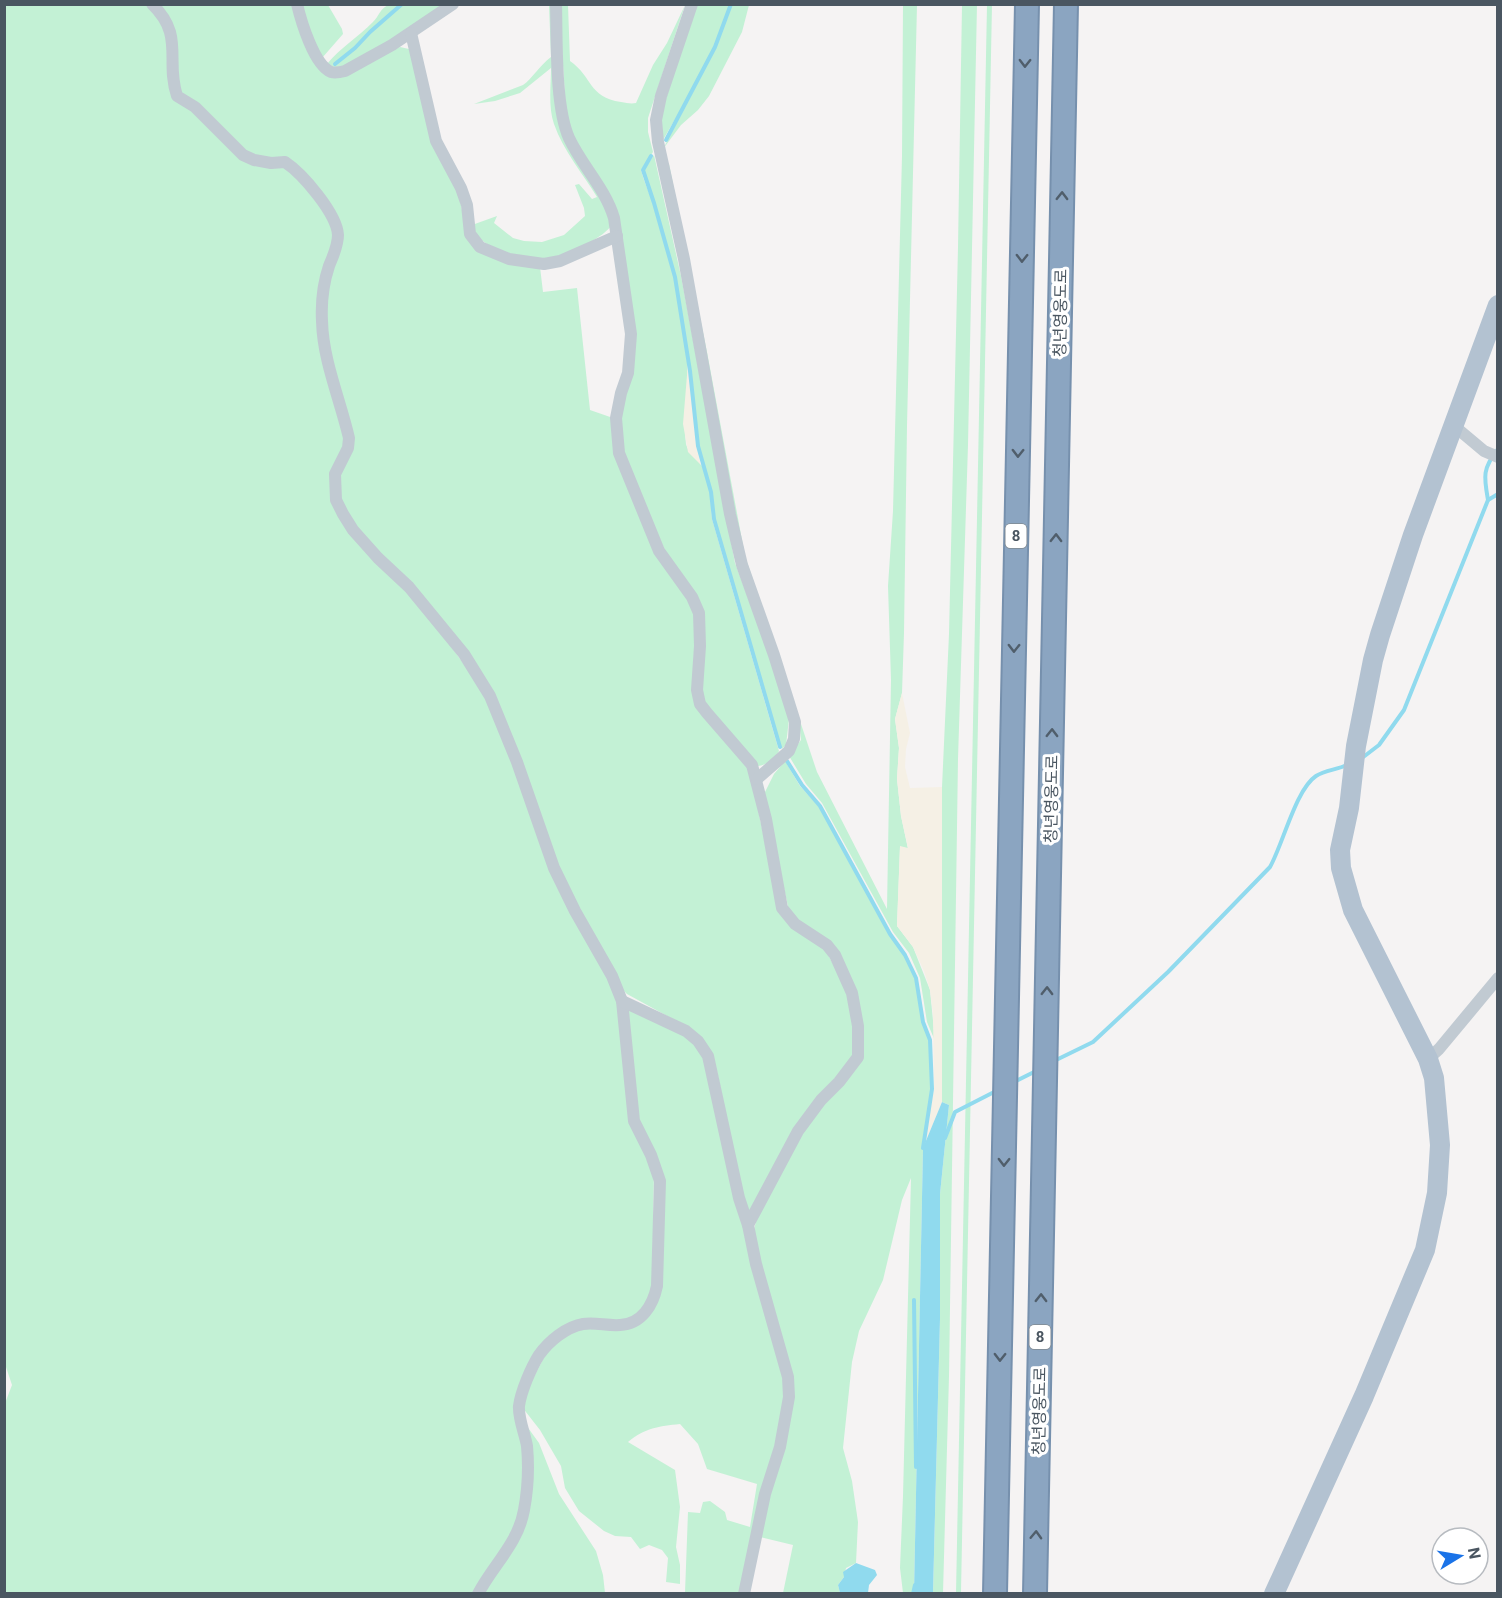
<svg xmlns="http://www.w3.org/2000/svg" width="1502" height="1598" viewBox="0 0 1502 1598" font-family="Roboto,'Noto Sans KR',sans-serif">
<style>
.green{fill:#c3f1d5}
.sand{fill:#f5f0e5}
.water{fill:#90daee}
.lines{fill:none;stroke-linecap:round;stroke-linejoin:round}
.stream{stroke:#90daee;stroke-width:4}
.motorway-casing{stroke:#7690ad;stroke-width:26}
.minor{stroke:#c1cad2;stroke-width:12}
.primary{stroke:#b3c2d1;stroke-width:20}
.motorway{stroke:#8ba5c1;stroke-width:22}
.oneway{stroke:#505e6b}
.labels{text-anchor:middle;stroke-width:6;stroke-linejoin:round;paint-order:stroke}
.shield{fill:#fff;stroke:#808990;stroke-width:1.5}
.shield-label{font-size:15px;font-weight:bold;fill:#4a5661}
.street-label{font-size:16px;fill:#4a5661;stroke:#fff}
</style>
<rect width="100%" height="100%" fill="#f5f3f3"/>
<g class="green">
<path d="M 977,4 L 968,445 L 958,759 L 949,1376 L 943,1593 L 933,1594 L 940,1319 L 940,1194 L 949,1105 L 942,1102 L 942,787 L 949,634 L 958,247 L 962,5 Z"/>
<path d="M 992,4 L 961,1592 L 956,1594 L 987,5 Z"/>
<path d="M 5,5 L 148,5 L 167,28 L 170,74 L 193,109 L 231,148 L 285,164 L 320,203 L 336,236 L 319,300 L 347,438 L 334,501 L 433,621 L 488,698 L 541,840 L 620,1002 L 629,1102 L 654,1170 L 652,1298 L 631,1320 L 559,1332 L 522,1388 L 526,1473 L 516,1527 L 476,1593 L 5,1594 L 4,1406 L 12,1385 L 4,1361 Z"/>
<path d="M 156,5 L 293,5 L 329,75 L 400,47 L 409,49 L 458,190 L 467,236 L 540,267 L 543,292 L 577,288 L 590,410 L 613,418 L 614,436 L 679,583 L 695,613 L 693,690 L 749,767 L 779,909 L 824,947 L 849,994 L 855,1026 L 854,1057 L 752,1211 L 746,1213 L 717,1071 L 689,1028 L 627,994 L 622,989 L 557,867 L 492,695 L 355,528 L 339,500 L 338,475 L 351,449 L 326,342 L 325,300 L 341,236 L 313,186 L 271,160 L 244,152 L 180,94 Z"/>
<path d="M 301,5 L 328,5 L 342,29 L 343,34 L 322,58 L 316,47 Z"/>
<path d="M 388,5 L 443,5 L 390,42 L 337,69 L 327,64 C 340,48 358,37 373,22 C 379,16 380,9 388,5 Z"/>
<path d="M 549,5 L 553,5 L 562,128 L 606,203 L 612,225 C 601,240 565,256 547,259 C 525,262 477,249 472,225 L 497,216 L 494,223 L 513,238 L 524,241 L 542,242 L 564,235 L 585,216 L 584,208 L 575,185 L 579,184 L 592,199 L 597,197 C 583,174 563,150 554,124 C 548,107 551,85 551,68 L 520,93 L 495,101 L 474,104 L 523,85 C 532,79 540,65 551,57 Z"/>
<path d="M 559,5 L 568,5 L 570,61 C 593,77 588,97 621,102 C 627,103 631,104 636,103 L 653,65 L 667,43 L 685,5 L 648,118 L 648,132 L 653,152 L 641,170 C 644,182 649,192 653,204 C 670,252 683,311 687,361 C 690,389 682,415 686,444 C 688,453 697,458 702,466 C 710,479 711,504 712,519 L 779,751 C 775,759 767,765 758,766 L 703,702 L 703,632 L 671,564 L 621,452 L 619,418 L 631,373 L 620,236 L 567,126 Z"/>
<path d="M 695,5 L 729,5 C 720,49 686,100 663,140 L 660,118 Z"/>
<path d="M 732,5 L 749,5 L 742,32 L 709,96 L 698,110 L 681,125 L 663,149 L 716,48 Z"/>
<path d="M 903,5 L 917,5 L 907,426 L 904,633 L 902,693 L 895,719 L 899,748 L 897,779 L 901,816 L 908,849 L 900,847 L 897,926 L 913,947 L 930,990 L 935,1041 L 927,1022 L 920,978 L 909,953 L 893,932 L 822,803 L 806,784 L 789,756 L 801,740 L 800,730 L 743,558 L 666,161 L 669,164 L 707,352 L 745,556 L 817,772 L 887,909 L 891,680 L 888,586 L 893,511 L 902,156 Z"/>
<path d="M 654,155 L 681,276 L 735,563 L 763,638 L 789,719 L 786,745 L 782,749 L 743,623 L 715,519 L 712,492 L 699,446 L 691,371 L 676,277 L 655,203 L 647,183 L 644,170 Z"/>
<path d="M 785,761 L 800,786 L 819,807 L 889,935 L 905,956 L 915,978 L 923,1023 L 929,1041 L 931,1089 L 923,1148 L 914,1593 L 903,1593 L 900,1568 L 903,1496 L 911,1178 L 902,1200 L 883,1280 L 859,1331 L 852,1362 L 843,1448 L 852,1481 L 858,1522 L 856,1563 L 846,1568 L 844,1577 L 838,1585 L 840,1593 L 783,1593 L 793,1545 L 760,1537 L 793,1398 L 760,1263 L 754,1230 L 756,1221 L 801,1133 L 860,1058 L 837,953 L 790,915 L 763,796 L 774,774 Z"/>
<path d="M 627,1007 L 686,1032 L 707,1057 L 787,1397 L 742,1593 L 685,1593 L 688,1512 L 700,1513 L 703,1502 L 710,1501 L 725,1512 L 727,1520 L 750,1527 L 757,1484 L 707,1469 L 698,1444 L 680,1424 C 659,1426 645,1428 628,1442 L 675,1470 L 680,1507 L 676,1547 L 680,1565 L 680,1584 L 666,1582 L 668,1558 L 662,1550 L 649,1545 L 640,1549 L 631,1537 L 615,1536 L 604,1531 L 579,1511 L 565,1488 L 561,1466 L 540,1430 L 522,1407 L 527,1390 L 550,1346 L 575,1329 L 595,1327 L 652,1312 L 663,1181 L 637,1121 Z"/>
<path d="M 526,1425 L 539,1443 L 559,1494 L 596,1551 L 603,1575 L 605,1593 L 481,1594 L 521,1529 Z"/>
</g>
<g class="sand">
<path d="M 688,363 L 696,446 L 701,465 L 688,452 L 683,424 Z"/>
<path d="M 902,693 L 910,733 L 906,749 L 905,767 L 910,788 L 942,787 L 942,1102 L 923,1148 L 934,1089 L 933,1014 L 930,990 L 924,971 L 913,947 L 897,926 L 900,846 L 908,848 L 901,816 L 897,779 L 899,748 L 895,719 Z"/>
</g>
<g class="water">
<path d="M 942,1102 L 949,1105 L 940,1194 L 940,1319 L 933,1593 L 914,1593 L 923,1148 Z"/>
<path d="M 856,1563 L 875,1570 L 877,1575 L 869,1585 L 868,1593 L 840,1593 L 838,1585 L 844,1577 L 843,1572 Z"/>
</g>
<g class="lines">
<g class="stream">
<path d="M 335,64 L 355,48 L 370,32 L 402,4"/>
<path d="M 666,140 L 715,47 L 731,4"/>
<path d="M 651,156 L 643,170 L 654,203 L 675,277 L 690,371 L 698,446 L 711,492 L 714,519 L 780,747"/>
<path d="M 1488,500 C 1484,477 1482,469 1498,449"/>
<path d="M 1362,758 L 1379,745 L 1404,710 L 1488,500 L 1498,494"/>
<path d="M 787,761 L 802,785 L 820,806 L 890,934 L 905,955 L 916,978 L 923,1022 L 930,1040 L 932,1089 L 923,1148"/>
<path d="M 1052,1062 L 1093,1042 L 1168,972 L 1270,867 C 1283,844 1296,789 1316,776 C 1325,770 1336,770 1347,765"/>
<path d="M 1012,1083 L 1038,1070"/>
<path d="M 945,1138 L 955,1112 L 998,1090"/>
<path d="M 914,1300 L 916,1467"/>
<path d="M 913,1594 L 915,1585"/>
</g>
<g class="motorway-casing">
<g id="motorway">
<path d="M 995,1594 L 1027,4"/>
<path d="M 1035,1594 L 1066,4"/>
</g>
</g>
<g class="minor">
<path d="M 152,4 C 185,36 165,59 177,96 L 195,107 L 243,155 L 254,160 L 271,163 L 285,162 C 303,174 337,214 338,235 C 338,246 333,256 329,266 C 323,284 321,302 322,321 C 323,361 340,399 349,438 L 348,448 L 335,474 L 336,500 L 343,514 L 353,530 L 378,558 L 409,587 L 464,654 L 490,696 L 517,762 L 554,868 L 575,911 L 612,976 L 622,1001 L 634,1121 L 651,1155 L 660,1181 L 657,1286 C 653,1305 642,1324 620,1325 C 607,1326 595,1322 583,1324 C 566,1327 549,1341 539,1355 C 531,1368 521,1391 519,1406 C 518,1418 525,1434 527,1446 C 529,1468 528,1489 524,1510 C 518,1544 493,1565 478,1594"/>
<path d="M 297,4 C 301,21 314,65 331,72 C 335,73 341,72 345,71 L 392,45 L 453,4"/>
<path d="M 556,4 C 557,40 555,107 569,138 C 582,166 605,188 614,218 L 631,334 L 628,373 L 621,393 L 616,418 L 619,453 L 659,551 L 692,597 L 699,613 L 700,646 L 697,690 L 700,704 L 707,713 L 752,765 L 766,819 L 782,908 L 795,924 L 827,945 L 835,955 L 852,993 L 858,1026 L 858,1057 L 839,1082 L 821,1100 L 798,1131 L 748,1225"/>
<path d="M 692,4 L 661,96 L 656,120 L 658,142 L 684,259 L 730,514 L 742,565 L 774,655 L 795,722 L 794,739 L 789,751 L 757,779"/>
<path d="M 411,33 L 436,141 L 461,188 L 467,205 L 470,234 L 480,247 L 509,259 L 544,264 L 560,261 L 617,236"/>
<path d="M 1453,425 L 1484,451 L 1498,457"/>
<path d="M 622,1001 L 686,1031 L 698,1041 L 708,1056 L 739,1198 L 748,1225 L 756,1264 L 788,1377 L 789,1397 L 780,1447 L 765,1494 L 744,1594"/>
<path d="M 1428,1059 L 1439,1049 L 1498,978"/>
</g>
<path class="primary" d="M 1274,1594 L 1364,1396 L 1425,1250 L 1437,1193 L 1440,1145 L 1434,1078 L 1428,1059 L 1353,910 L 1341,868 L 1340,850 L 1349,808 L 1356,746 L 1373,660 L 1380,635 L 1413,535 L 1498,305"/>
<use href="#motorway" class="motorway"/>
</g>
<defs><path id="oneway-chevron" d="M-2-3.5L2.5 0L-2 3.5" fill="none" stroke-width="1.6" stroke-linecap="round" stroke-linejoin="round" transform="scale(1.5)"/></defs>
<g class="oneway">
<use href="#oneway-chevron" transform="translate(1025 63) rotate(91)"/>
<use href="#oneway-chevron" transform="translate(1062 196) rotate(-89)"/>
<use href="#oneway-chevron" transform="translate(1022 258) rotate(91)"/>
<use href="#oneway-chevron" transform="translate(1018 453) rotate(91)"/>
<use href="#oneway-chevron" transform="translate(1056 538) rotate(-89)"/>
<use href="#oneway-chevron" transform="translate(1014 648) rotate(91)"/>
<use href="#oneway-chevron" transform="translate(1052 733) rotate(-89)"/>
<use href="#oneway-chevron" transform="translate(1047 991) rotate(-89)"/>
<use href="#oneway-chevron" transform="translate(1004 1162) rotate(91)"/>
<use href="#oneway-chevron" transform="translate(1041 1298) rotate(-89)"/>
<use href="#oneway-chevron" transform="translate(1000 1357) rotate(91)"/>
<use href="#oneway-chevron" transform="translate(1036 1535) rotate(-88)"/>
</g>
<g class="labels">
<g class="shield">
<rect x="1005.5" y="524" width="21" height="24" rx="4.5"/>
<rect x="1029.5" y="1325" width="21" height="24" rx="4.5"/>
</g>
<g class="shield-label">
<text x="1016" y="541">8</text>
<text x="1040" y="1342">8</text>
</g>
<g class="street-label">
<text transform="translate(1060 313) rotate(-89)" y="6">청년영웅도로</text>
<text transform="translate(1051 799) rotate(-89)" y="6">청년영웅도로</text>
<text transform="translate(1039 1411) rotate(-89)" y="6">청년영웅도로</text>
</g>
</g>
<rect width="1502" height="1598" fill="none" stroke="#4a5661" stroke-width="12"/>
<g transform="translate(1460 1556) rotate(79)"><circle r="28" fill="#ffffff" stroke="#b7bbc0" stroke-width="1.5"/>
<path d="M0-4.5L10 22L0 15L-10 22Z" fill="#1a73e8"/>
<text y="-9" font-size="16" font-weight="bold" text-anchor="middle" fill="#4a5661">N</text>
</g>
</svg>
